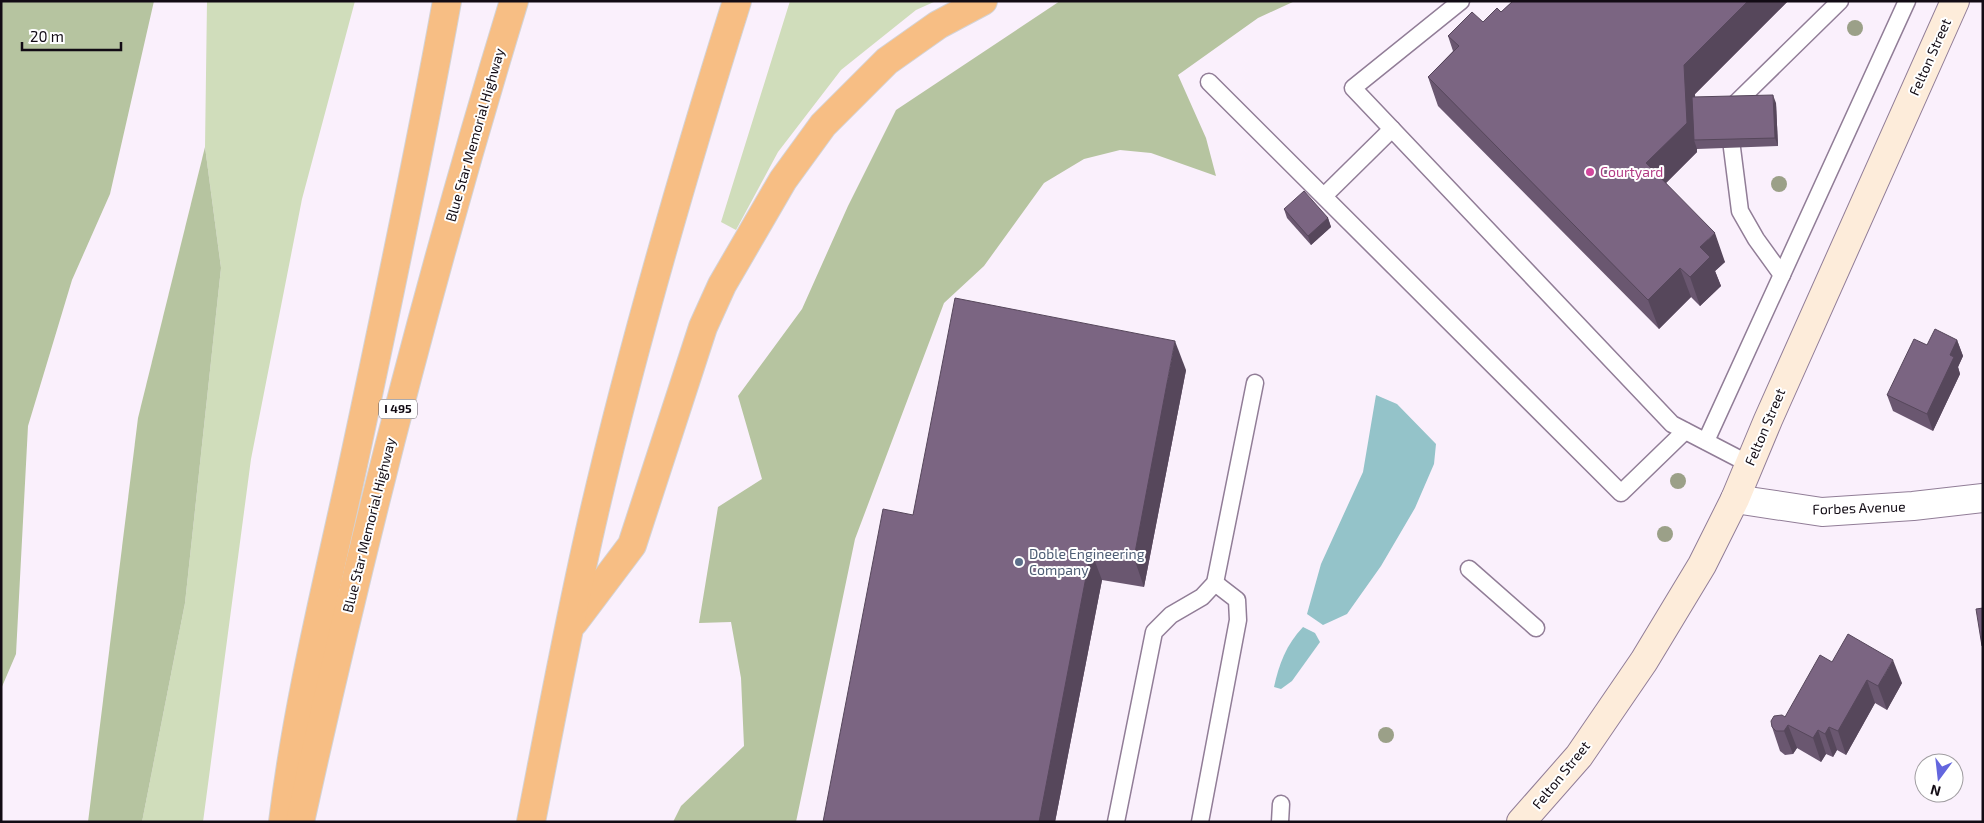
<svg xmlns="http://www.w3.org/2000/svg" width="1984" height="823" viewBox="0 0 1984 823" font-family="'Exo 2',sans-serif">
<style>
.green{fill:#d0ddbb}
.forest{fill:#b6c4a0}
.water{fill:#94c3c9}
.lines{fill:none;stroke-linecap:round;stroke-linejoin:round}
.lane-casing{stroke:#917d97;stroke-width:19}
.street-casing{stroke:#917d97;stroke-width:30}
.secondary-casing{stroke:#917d97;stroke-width:30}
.highway-casing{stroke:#d4d3d5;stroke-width:30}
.lane{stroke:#fff;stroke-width:16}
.street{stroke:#fff;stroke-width:28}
.secondary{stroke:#fdecda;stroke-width:28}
.highway{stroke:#f7be84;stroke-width:28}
.tree{fill:#9ba088}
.wall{fill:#6a5770}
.shaded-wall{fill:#56475b}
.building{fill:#7b6582;stroke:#56475b}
.hotel-dot{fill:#d1479c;stroke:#fff;stroke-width:2}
.service-dot{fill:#5c6f8a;stroke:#fff;stroke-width:2}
.labels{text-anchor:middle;stroke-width:4;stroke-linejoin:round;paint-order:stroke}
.shield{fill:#fff;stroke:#59545a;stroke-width:1}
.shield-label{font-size:12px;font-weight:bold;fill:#120b14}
.street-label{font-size:14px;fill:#120b14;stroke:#fff}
.hotel-label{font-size:14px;fill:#b23c85;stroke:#fff;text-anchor:start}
.service-label{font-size:14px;fill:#4e5e75;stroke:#fff;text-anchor:start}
</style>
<rect width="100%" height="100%" fill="#faf0fc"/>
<g class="green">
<path d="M 207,1 L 355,1 L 302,199 L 251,459 L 203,822 L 142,822 L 185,603 L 221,268 L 205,147 Z"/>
<path d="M 790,1 L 936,1 L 916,10 L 841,70 L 778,152 L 736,230 L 721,222 Z"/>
</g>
<g class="forest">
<path d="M 1,1 L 154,1 L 110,194 L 72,280 L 28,426 L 16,654 L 1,689 Z"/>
<path d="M 1060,1 L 1295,1 L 1258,18 L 1178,75 L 1206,138 L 1216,176 L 1151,153 L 1120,150 L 1084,159 L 1044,183 L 984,266 L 944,303 L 855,539 L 796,822 L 673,822 L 681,806 L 744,746 L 741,678 L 731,622 L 699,623 L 718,507 L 762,479 L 738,396 L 802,309 L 848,206 L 896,110 Z"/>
<path d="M 205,147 L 221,268 L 185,603 L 142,822 L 88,822 L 138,418 Z"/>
</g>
<g class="water">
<path d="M 1376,395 L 1397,404 L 1436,444 L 1434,464 L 1415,508 L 1381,566 L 1347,614 L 1323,625 L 1307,614 L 1321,564 L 1363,472 Z"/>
<path d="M 1303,627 L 1315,633 L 1320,642 L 1292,681 L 1281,689 L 1274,687 C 1279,664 1286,645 1303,627 Z"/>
</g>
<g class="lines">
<g class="lane-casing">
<g id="lane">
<path d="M 1461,1 L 1353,88 L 1672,424 L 1749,464"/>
<path d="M 1209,82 L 1621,493 L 1685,431"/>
<path d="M 1736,103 L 1840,1"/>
<path d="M 1732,148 L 1740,211 L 1756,239 L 1782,275"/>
<path d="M 1324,196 L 1392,129"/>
<path d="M 1706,441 L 1907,1"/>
<path d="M 1469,569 L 1536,628"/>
<path d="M 1116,822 L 1154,632 L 1171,615 L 1202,597 L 1215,583 L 1255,383"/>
<path d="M 1200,822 L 1238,620 L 1237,600 L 1215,583"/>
<path d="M 1280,822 L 1281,804"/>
</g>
</g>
<g class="street-casing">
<path id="street" d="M 1735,499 L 1822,512 L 1913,506 L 1983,498"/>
</g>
<g class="secondary-casing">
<path id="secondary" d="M 1521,822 L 1579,756 L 1644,661 L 1702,565 L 1735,499 L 1768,420 L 1955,1"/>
</g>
<g class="highway-casing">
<g id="highway">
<path d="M 574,622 L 632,545 L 703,327 L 722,285 L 783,180 L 823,125 L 887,61 L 938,25 L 983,1"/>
<path d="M 283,822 C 297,706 325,593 350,479 C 384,321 418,161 447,1"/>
<path d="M 300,822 C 361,545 431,272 514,1"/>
<path d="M 531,822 C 551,719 570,616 594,513 C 634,341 684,170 737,1"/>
</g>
</g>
<use href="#lane" class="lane"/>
<use href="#street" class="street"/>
<use href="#secondary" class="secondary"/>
<use href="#highway" class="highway"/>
</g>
<g class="tree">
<circle cx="1855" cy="28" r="8"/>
<circle cx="1779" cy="184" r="8"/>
<circle cx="1678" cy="481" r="8"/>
<circle cx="1665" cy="534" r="8"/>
<circle cx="1386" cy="735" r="8"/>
</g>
<g class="wall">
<path d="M 1513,1 L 1788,1 L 1695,94 L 1695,97 L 1776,103 L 1778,146 L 1697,149 L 1697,152 L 1666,183 L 1725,262 L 1715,271 L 1721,286 L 1700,306 L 1691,297 L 1659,329 L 1438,106 L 1428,77 L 1453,51 L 1448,36 L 1483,22 L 1501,12 Z"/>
<path d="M 1284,209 L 1328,218 L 1331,227 L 1311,245 L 1287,218 Z"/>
<path d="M 1957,340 L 1963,356 L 1958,367 L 1960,374 L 1933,431 L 1893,411 L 1887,395 L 1927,345 Z"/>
<path d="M 1186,370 L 1144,587 L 1102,580 L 1055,822 L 823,822 L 913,515 Z"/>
<path d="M 1832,662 L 1902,683 L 1887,710 L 1875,703 L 1846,755 L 1837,750 L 1833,757 L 1826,754 L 1821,762 L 1797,748 L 1793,754 L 1785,755 L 1780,751 L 1772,727 L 1785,717 Z"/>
</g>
<g class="shaded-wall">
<path d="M 1748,1 L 1788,1 L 1695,94 L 1697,140 L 1694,140 L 1697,149 L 1697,152 L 1657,192 L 1646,163 L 1684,65 Z"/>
<path d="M 1773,95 L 1776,103 L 1778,146 L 1775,138 Z"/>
<path d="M 1328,218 L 1331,227 L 1311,245 L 1308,236 Z"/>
<path d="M 1715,233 L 1725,262 L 1715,271 L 1721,286 L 1700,306 L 1690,277 L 1700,247 Z"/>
<path d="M 1680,268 L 1691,297 L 1659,329 L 1648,300 Z"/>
<path d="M 1957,340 L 1963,356 L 1958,367 L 1960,374 L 1933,431 L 1927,414 L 1950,355 Z"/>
<path d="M 1175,341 L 1186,370 L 1144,587 L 1134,558 Z"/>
<path d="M 1091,551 L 1102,580 L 1055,822 L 1039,822 Z"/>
<path d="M 1893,660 L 1902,683 L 1887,710 L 1878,686 Z"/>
<path d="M 1867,680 L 1875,703 L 1846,755 L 1838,731 Z"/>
<path d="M 1788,725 L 1797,748 L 1793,754 L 1784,731 Z"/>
<path d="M 1829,727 L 1837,750 L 1833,757 L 1825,734 Z"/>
<path d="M 1818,730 L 1826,754 L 1821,762 L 1813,738 Z"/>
</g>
<g class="building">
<path d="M 1513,1 L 1748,1 L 1684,65 L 1687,123 L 1646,163 L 1715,233 L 1700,247 L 1710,257 L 1690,277 L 1680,268 L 1648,300 L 1428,77 L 1459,46 L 1448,36 L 1472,12 L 1483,22 L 1497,8 L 1501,12 Z"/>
<path d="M 1773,95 L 1775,138 L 1694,140 L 1692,97 Z"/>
<path d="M 1304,191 L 1328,218 L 1308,236 L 1284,209 Z"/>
<path d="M 955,298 L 1175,341 L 1134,558 L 1091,551 L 1039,822 L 823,822 L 883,509 L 913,515 Z"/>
<path d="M 1935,329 L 1957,340 L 1950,355 L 1954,357 L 1927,414 L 1887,395 L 1914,339 L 1927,345 Z"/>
<path d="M 1983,608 L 1983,646 L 1982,646 L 1976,609 Z"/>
<path d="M 1848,634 L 1893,660 L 1878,686 L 1867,680 L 1838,731 L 1829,727 L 1825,734 L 1818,730 L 1813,738 L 1788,725 L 1784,731 L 1776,731 L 1772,727 L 1771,721 L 1774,716 L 1782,715 L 1785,717 L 1820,655 L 1832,662 Z"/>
</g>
<circle class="hotel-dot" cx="1590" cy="172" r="5"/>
<circle class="service-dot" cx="1019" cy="562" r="5"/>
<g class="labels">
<rect class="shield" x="379" y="399.5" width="38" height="19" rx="4"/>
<g class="shield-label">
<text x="398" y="413">I 495</text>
</g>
<g class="street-label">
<text transform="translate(1930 57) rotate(-66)" y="5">Felton Street</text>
<text transform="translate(475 135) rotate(-74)" y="5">Blue Star Memorial Highway</text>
<text transform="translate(1765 427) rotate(-67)" y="5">Felton Street</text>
<text transform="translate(1859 508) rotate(-2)" y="5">Forbes Avenue</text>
<text transform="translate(369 525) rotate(-76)" y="5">Blue Star Memorial Highway</text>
<text transform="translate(1561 775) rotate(-51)" y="5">Felton Street</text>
</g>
<g class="hotel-label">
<text x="1600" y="177">Courtyard</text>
</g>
<g class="service-label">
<text x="1029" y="559">Doble Engineering<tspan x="1029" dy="16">Company</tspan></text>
</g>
</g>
<rect width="1984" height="823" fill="none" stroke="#120b14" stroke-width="5"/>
<g transform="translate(1939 778) rotate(195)"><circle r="24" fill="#ffffff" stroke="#a09da1"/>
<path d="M0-4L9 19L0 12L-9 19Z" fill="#6366de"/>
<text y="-8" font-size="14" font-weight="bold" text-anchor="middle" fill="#120b14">N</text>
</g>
<path d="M22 42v8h99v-8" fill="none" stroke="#120b14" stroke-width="2.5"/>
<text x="30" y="42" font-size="15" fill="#120b14" stroke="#ffffff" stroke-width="4" paint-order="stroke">20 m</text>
</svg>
